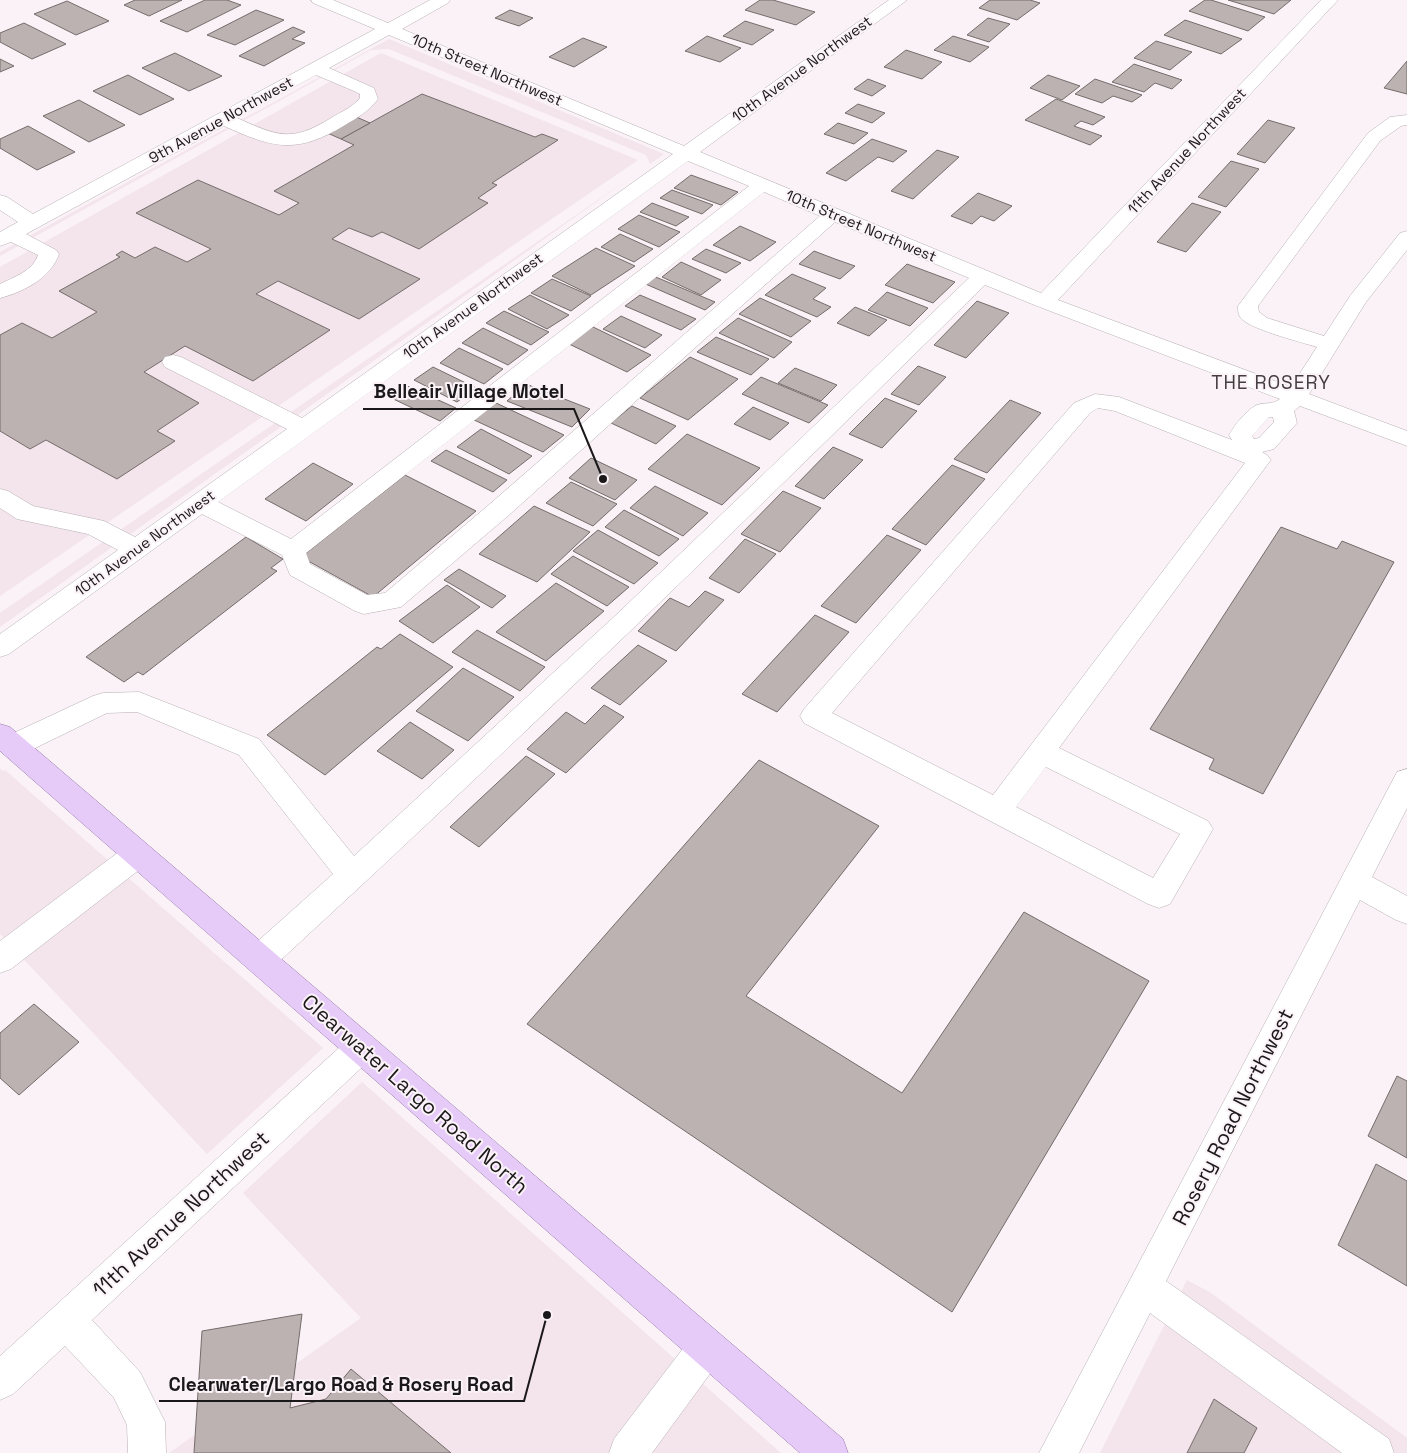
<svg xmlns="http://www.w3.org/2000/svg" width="1407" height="1453" viewBox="0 0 1407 1453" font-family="'Space Grotesk',sans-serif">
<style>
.built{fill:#f4e4ec}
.building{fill:#bbb2b1;stroke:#756c6c}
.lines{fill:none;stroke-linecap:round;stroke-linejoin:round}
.minor-casing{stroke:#b7b0b3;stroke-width:1}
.major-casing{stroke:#9476a7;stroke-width:1}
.minor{fill:#fff;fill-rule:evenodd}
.major{fill:#e6cbf8;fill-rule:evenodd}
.labels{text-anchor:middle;stroke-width:4;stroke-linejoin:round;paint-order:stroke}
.far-street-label{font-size:15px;fill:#1b181a;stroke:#faf2f6}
.neighbourhood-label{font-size:19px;letter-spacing:1px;fill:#453e41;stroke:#faf2f6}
.near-street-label{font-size:21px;fill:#1b181a;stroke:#faf2f6}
.leader{fill:none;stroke:#1b181a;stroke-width:2}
.callout-dot{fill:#1b181a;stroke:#faf2f6;stroke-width:2}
.callout-label{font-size:19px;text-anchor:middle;font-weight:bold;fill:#1b181a;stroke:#faf2f6;stroke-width:4;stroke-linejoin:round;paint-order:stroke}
</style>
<rect width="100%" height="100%" fill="#faf2f6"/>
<g class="built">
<path d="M 389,39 L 664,154 L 650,164 L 646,155 L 389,49 L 371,50 L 0,256 L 0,252 Z"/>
<path d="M 381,53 L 638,160 L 0,596 L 0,267 Z"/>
<path d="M 634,175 L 0,627 L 0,613 Z"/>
<path d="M 0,768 L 2,771 L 5,770 L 323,1048 L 207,1154 L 0,934 Z"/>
<path d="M 362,1082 L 781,1453 L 169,1453 L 361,1318 L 243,1193 Z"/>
<path d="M 1187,1280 L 1211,1293 L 1407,1438 L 1407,1453 L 1100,1453 Z"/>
</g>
<g class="building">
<path d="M 135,0 L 182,0 L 149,16 L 124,5 Z"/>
<path d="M 205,0 L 227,0 L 241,5 L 187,32 L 160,21 Z"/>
<path d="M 760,0 L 773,0 L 815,12 L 796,25 L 745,10 Z"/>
<path d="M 990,0 L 1030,0 L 1040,3 L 1017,20 L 979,8 Z"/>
<path d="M 1205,0 L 1211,0 L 1265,17 L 1248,31 L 1189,11 Z"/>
<path d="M 1228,0 L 1291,0 L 1274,14 Z"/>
<path d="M 67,1 L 109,21 L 76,35 L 34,14 Z"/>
<path d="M 256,10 L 284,20 L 235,45 L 207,35 Z"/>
<path d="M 510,10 L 533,18 L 519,26 L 495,18 Z"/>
<path d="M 988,18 L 1010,24 L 989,42 L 967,35 Z"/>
<path d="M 1185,20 L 1242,39 L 1221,54 L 1164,35 Z"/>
<path d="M 745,21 L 774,30 L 752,45 L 723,36 Z"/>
<path d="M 24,23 L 66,44 L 32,59 L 0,42 L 0,33 Z"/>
<path d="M 293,27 L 305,32 L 292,39 L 305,43 L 264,66 L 239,56 Z"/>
<path d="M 707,36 L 741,48 L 720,62 L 685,51 Z"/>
<path d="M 953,36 L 989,47 L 970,62 L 934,50 Z"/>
<path d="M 583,38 L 607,47 L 574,67 L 549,57 Z"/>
<path d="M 1156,41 L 1192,52 L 1170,70 L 1134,58 Z"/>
<path d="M 906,50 L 942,62 L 922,79 L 884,67 Z"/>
<path d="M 175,53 L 222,76 L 189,91 L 142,68 Z"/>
<path d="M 0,59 L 14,66 L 0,72 Z"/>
<path d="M 1407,61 L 1407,94 L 1384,88 Z"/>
<path d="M 1134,64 L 1182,80 L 1172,89 L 1155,83 L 1144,92 L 1112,82 Z"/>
<path d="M 128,75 L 174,99 L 140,115 L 93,91 Z"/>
<path d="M 1048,75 L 1080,86 L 1062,100 L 1030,88 Z"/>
<path d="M 868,79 L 886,86 L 872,96 L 854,89 Z"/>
<path d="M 1095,79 L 1142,95 L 1132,102 L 1113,96 L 1102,103 L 1075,94 Z"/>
<path d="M 422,94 L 535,137 L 542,134 L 558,140 L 492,183 L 497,185 L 478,198 L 488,203 L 419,249 L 382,232 L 372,237 L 349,228 L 332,239 L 420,279 L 359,319 L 278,281 L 256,294 L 330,330 L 253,381 L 185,346 L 144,372 L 199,403 L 157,431 L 175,441 L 117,479 L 46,440 L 30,449 L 0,431 L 0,335 L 22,323 L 52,338 L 97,312 L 59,291 L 120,257 L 116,255 L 122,251 L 135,258 L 155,247 L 187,262 L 211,249 L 136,213 L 198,180 L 279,215 L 299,203 L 274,191 L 354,145 L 341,139 Z"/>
<path d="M 1056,99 L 1105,117 L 1093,125 L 1081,121 L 1074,126 L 1102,136 L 1090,145 L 1025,120 Z"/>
<path d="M 79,100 L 125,125 L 89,142 L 43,116 Z"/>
<path d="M 858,104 L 885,113 L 872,123 L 845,113 Z"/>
<path d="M 345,112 L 370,123 L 341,139 L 316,128 Z"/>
<path d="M 1268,120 L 1295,128 L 1265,163 L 1237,154 Z"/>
<path d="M 838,123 L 868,133 L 854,144 L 824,134 Z"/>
<path d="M 28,126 L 75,152 L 37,170 L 0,148 L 0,139 Z"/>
<path d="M 872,139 L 907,151 L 893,162 L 878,157 L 846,181 L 826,173 Z"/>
<path d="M 937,150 L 959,157 L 913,199 L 891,191 Z"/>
<path d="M 1231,161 L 1259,169 L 1226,207 L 1198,197 Z"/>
<path d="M 691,175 L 738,192 L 721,205 L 674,188 Z"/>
<path d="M 672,190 L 713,205 L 702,214 L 660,198 Z"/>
<path d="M 978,193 L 1012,206 L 994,221 L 981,216 L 972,224 L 951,216 Z"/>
<path d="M 652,203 L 689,217 L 676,226 L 640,212 Z"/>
<path d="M 1192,203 L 1221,212 L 1186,252 L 1157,242 Z"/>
<path d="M 639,215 L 680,232 L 659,247 L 618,229 Z"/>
<path d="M 740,226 L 776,242 L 750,261 L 713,245 Z"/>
<path d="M 620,234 L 653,249 L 634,262 L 601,247 Z"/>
<path d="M 596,248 L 635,266 L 591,295 L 552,276 Z"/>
<path d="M 706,249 L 741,263 L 726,273 L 692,259 Z"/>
<path d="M 814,251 L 835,259 L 855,266 L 840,279 L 799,264 Z"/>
<path d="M 681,262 L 721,280 L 701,295 L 662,277 Z"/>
<path d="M 907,264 L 955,282 L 933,303 L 885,285 Z"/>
<path d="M 792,274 L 826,288 L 813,299 L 831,307 L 817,317 L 765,295 Z"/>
<path d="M 651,275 L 715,302 L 705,310 L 641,282 Z"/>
<path d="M 552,279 L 591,296 L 571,311 L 531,293 Z"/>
<path d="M 887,292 L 928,308 L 910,326 L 868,310 Z"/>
<path d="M 530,295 L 569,315 L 547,329 L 508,309 Z"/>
<path d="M 640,295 L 696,319 L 681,330 L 625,306 Z"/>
<path d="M 760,298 L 811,321 L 791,337 L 739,314 Z"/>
<path d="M 977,301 L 1009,313 L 966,358 L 934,345 Z"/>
<path d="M 855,307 L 887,320 L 869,336 L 837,323 Z"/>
<path d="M 504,311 L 549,332 L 531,345 L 486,323 Z"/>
<path d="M 621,316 L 662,335 L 645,348 L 603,329 Z"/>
<path d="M 738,318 L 792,342 L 774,358 L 719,333 Z"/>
<path d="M 591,326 L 651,355 L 627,372 L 567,343 Z"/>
<path d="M 483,328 L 528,350 L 508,365 L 462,343 Z"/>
<path d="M 716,337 L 769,359 L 751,375 L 697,352 Z"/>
<path d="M 459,348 L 503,369 L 484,384 L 440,363 Z"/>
<path d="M 690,357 L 738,379 L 688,420 L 640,398 Z"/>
<path d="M 918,366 L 946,377 L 919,405 L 891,394 Z"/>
<path d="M 433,367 L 476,388 L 457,402 L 414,380 Z"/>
<path d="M 795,368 L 837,385 L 821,401 L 778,383 Z"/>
<path d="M 761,377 L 828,405 L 809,423 L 742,394 Z"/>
<path d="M 526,384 L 590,409 L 572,427 L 507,401 Z"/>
<path d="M 405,385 L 456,408 L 440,421 L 389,397 Z"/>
<path d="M 885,398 L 917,411 L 882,448 L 849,434 Z"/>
<path d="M 1010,400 L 1041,413 L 987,473 L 954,459 Z"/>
<path d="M 494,402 L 564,435 L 543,452 L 472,419 Z"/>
<path d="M 632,406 L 676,426 L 656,444 L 611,423 Z"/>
<path d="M 753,407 L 789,423 L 770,440 L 734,424 Z"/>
<path d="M 481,429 L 532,456 L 509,474 L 457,447 Z"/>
<path d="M 687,434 L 760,468 L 722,505 L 648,469 Z"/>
<path d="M 833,447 L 863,460 L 824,499 L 795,486 Z"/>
<path d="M 446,450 L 507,480 L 493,492 L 431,461 Z"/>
<path d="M 591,458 L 637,480 L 615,500 L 569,478 Z"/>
<path d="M 313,463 L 353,484 L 306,521 L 265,499 Z"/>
<path d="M 952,465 L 985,479 L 926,545 L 892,529 Z"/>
<path d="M 405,475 L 476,511 L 373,597 L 301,557 Z"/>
<path d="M 571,482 L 617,504 L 593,526 L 546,503 Z"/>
<path d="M 655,486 L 708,513 L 683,536 L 630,508 Z"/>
<path d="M 783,491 L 821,508 L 780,552 L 741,534 Z"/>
<path d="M 534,506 L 590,532 L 537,582 L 479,554 Z"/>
<path d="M 624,510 L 679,539 L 659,556 L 605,527 Z"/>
<path d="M 1281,527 L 1337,549 L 1342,541 L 1394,562 L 1263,794 L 1209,769 L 1214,759 L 1150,729 Z"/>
<path d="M 598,530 L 658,563 L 634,584 L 573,551 Z"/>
<path d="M 887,535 L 921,550 L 856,623 L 821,606 Z"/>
<path d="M 246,537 L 283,559 L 271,568 L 277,571 L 143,675 L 138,672 L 124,682 L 86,657 Z"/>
<path d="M 745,539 L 776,554 L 739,593 L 709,578 Z"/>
<path d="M 573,556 L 629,587 L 607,606 L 551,574 Z"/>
<path d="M 459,569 L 506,596 L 492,608 L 444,580 Z"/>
<path d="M 556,583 L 604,611 L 546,661 L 496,632 Z"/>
<path d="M 447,585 L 480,607 L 433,643 L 399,621 Z"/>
<path d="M 705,591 L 724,600 L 676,651 L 638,631 L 670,598 L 689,607 Z"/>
<path d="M 815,615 L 849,632 L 777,712 L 742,694 Z"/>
<path d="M 477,630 L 545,667 L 520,691 L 452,652 Z"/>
<path d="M 400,634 L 453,667 L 325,775 L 267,735 L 377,647 L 381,649 Z"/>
<path d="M 638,645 L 667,661 L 620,705 L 591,688 Z"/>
<path d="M 463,668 L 514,697 L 468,741 L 416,711 Z"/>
<path d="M 604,705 L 624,717 L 566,773 L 527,749 L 566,712 L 585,724 Z"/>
<path d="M 410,722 L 454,750 L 422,779 L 377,751 Z"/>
<path d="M 526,756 L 555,774 L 479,847 L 450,827 Z"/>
<path d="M 759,760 L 879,826 L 746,996 L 902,1093 L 1024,912 L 1149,981 L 952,1312 L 527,1024 Z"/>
<path d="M 34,1004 L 79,1042 L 19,1095 L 0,1078 L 0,1033 Z"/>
<path d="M 1397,1076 L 1407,1081 L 1407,1158 L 1368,1136 Z"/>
<path d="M 1376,1164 L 1407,1181 L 1407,1286 L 1338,1245 Z"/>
<path d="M 302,1314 L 290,1408 L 326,1399 L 351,1369 L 451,1453 L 194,1453 L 202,1331 Z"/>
<path d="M 1214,1399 L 1257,1428 L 1244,1453 L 1187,1453 Z"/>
</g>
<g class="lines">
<g class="minor-casing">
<g id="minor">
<path d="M 311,0 L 333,0 L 388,23 L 430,0 L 450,0 L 448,3 L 402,29 L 684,146 L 889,0 L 907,0 L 700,152 L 1041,293 L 1321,0 L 1338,0 L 1058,300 L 1291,387 L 1317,347 C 1301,342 1248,329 1240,317 C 1238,314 1238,310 1238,306 L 1368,133 L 1390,117 L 1407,115 L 1407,125 L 1401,126 L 1380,141 L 1258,306 L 1259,312 L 1267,318 L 1324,336 L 1350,296 L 1400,233 L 1407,231 L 1407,250 L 1366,302 L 1309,394 L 1407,431 L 1407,446 L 1300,406 L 1294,411 L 1297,423 L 1274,449 L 1262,452 L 1267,455 L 1271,460 L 1267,465 L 1059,748 L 1208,821 L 1213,829 L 1170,904 L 1159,908 L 1148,904 L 804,723 L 800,716 L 804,709 L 1074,403 L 1095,394 L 1119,397 L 1232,440 L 1229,435 C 1234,426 1247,409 1257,405 C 1265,402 1273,405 1280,399 L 1037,306 L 985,285 C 751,516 514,746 271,969 L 260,973 L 249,969 L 244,959 L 249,949 L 333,874 L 239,755 L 137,712 L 107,713 L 23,754 L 13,757 L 3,754 L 0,744 L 3,738 L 93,696 L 103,693 L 139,692 L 259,739 L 354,856 L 616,615 L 969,278 L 835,222 L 509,515 L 401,607 L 364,614 L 355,611 L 290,575 L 282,555 L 202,514 L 9,654 L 0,657 L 0,634 L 118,550 L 88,534 L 17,519 L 0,508 L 0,489 L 8,491 L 33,506 L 104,521 L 135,537 L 287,429 L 165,367 L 162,362 L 165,357 L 173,355 L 181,357 L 302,418 L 673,154 L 389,35 L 329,68 L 374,88 L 378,99 C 369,111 357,118 345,125 C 296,155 273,148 224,126 L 26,234 L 56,250 L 59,254 C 51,278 23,292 0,298 L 0,284 C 14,277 33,271 38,255 L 11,242 L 0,246 L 0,232 L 18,222 L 0,210 L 0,195 L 7,197 L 33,214 L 375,29 L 313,3 ZM 316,75 L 354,91 L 360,94 L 360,98 C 353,107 341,112 331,118 C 291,143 278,136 237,118 ZM 688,161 L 749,186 L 291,539 L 218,502 ZM 764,192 L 820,216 L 491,503 L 385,593 L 367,595 L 310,564 L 306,553 ZM 1098,408 L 1115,411 L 1245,463 L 993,795 L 832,713 L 1090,413 ZM 1269,417 L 1273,417 L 1274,422 L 1259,438 L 1254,439 L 1252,436 ZM 1046,767 L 1180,834 L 1153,878 L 1016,807 Z"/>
<path d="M 1407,769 L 1407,808 L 1372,877 L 1407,896 L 1407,924 L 1396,920 L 1360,900 L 1166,1281 L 1389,1439 L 1394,1453 L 1342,1453 L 1150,1313 L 1079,1453 L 1039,1453 L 1397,772 Z"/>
<path d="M 138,842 L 148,845 L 153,854 L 148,863 L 11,969 L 0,973 L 0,941 L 128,845 Z"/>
<path d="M 362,1032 L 373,1037 L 378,1047 L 373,1057 L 92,1320 L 140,1372 L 165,1422 L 166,1453 L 128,1453 L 127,1425 L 114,1398 L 65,1346 L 13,1394 L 0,1400 L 0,1356 L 351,1037 Z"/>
<path d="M 707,1328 L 720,1334 L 726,1347 L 720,1360 L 652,1453 L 609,1453 L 614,1439 L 694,1334 Z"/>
</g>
</g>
<g class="major-casing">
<path id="major" d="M 0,724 L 10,727 L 843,1439 L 848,1453 L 800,1453 L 0,751 Z"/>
</g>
<use href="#minor" class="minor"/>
<use href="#major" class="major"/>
</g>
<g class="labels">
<g class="far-street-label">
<text transform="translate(802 69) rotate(-36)" y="5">10th Avenue Northwest</text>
<text transform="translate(487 70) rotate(23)" y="5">10th Street Northwest</text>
<text transform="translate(221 120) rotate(-29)" y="5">9th Avenue Northwest</text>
<text transform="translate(1187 151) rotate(-47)" y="5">11th Avenue Northwest</text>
<text transform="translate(861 226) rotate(23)" y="5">10th Street Northwest</text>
<text transform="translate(473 306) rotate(-36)" y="5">10th Avenue Northwest</text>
<text transform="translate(145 543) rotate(-36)" y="5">10th Avenue Northwest</text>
</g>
<g class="neighbourhood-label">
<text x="1271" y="389">THE ROSERY</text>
</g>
<g class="near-street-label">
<text transform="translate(415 1094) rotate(41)" y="7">Clearwater Largo Road North</text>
<text transform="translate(1233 1117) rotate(-63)" y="7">Rosery Road Northwest</text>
<text transform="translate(181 1214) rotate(-43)" y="7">11th Avenue Northwest</text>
</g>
</g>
<path class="leader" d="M603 479L574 409H363M547 1315L524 1401H159"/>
<g class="callout-dot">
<circle cx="603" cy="479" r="5"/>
<circle cx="547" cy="1315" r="5"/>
</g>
<g class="callout-label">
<text x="469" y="398">Belleair Village Motel</text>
<text x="341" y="1391">Clearwater/Largo Road &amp; Rosery Road</text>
</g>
</svg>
